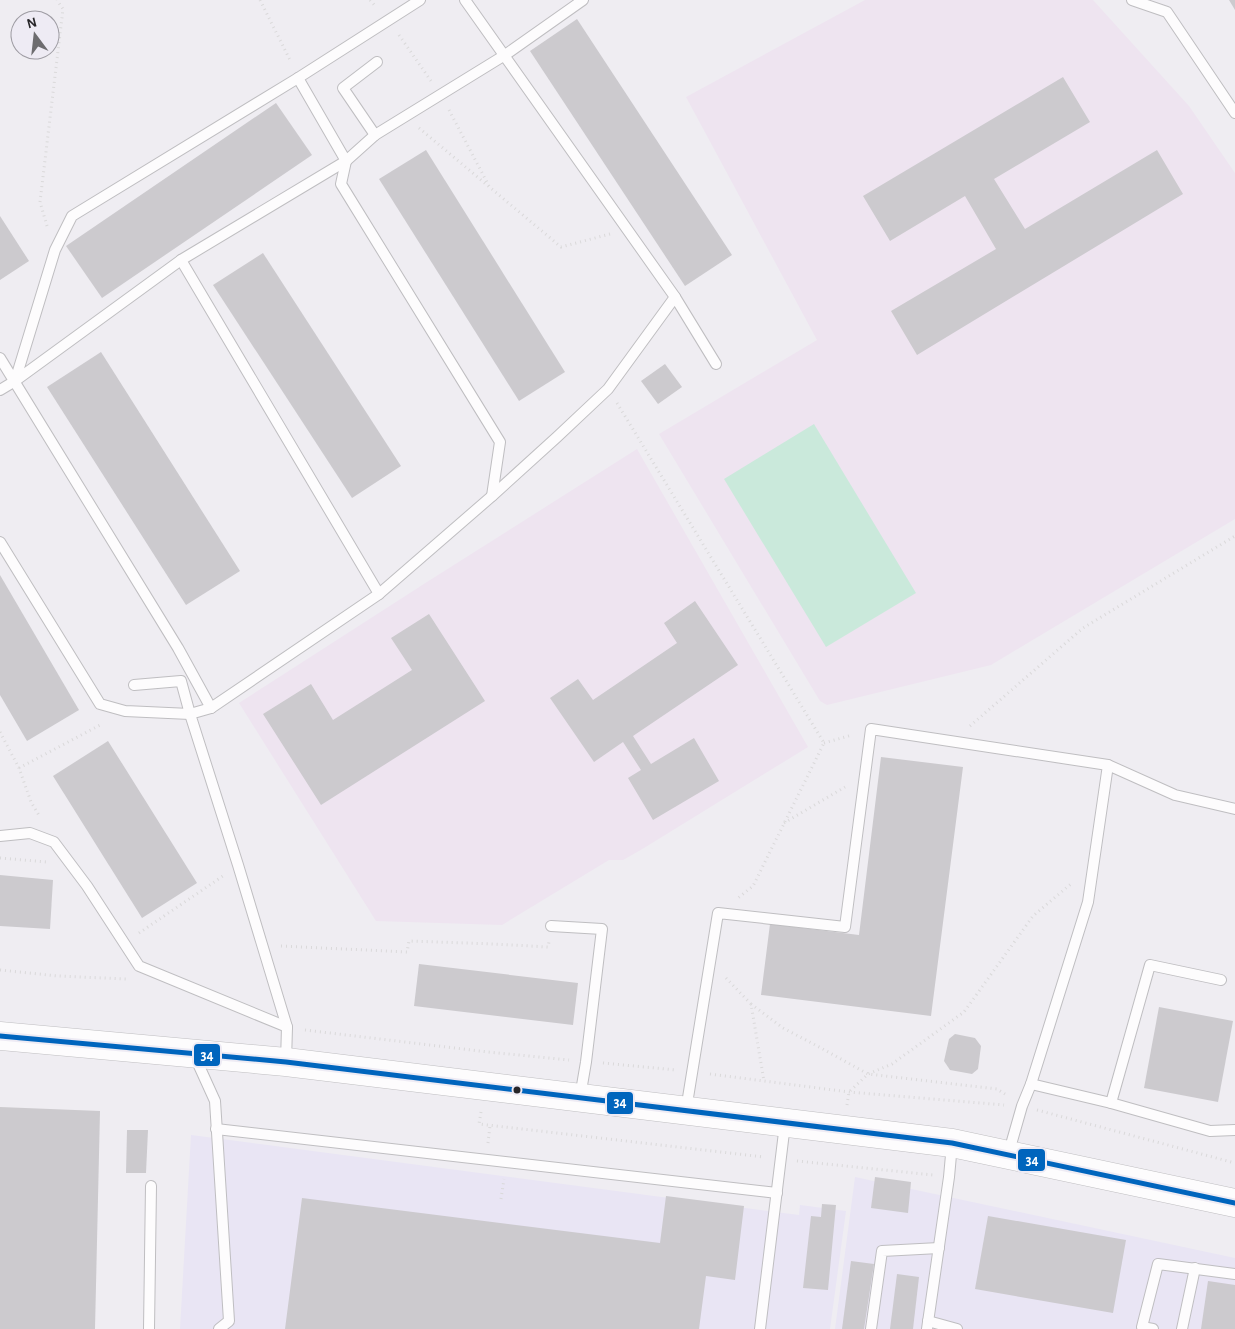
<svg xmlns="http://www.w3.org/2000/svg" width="1235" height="1329" viewBox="0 0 1235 1329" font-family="'Alegreya Sans',sans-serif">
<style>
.commercial{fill:#e9e5f4}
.education{fill:#eee4f0}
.grass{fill:#cae9db}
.building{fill:#cccace}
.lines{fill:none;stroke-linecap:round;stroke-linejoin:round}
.lane-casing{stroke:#bfbec1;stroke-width:12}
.secondary-casing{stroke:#bfbec1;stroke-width:29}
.path{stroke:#dad9da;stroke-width:3;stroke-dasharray:1 4;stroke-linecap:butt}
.lane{stroke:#fdfcfd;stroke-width:10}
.secondary{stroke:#fdfcfd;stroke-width:28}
.bus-1-casing{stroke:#eeebf4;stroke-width:9}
.bus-1{stroke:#0065bd;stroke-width:5}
.bus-dot{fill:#272629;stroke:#eeebf4;stroke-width:2}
.line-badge{stroke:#eeebf4;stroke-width:2}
.badge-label{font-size:14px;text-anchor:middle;font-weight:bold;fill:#fff}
</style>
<rect width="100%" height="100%" fill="#efedf2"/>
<g class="commercial">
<path d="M 191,1135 L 799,1215 L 800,1205 L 846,1211 L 830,1329 L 180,1329 Z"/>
<path d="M 855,1177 L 1235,1258 L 1235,1329 L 835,1329 Z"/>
</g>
<g class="education">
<path d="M 865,0 L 1093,0 L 1189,106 L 1235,173 L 1235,519 L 991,665 L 827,705 L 820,701 L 659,434 L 817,340 L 686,97 Z"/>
<path d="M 637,449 L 808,747 L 644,848 L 623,860 L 609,860 L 502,925 L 376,921 L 239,703 L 427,582 Z"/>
</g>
<path class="grass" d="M 814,424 L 916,593 L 826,647 L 724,479 Z"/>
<g class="building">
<path d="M 1229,0 L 1235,0 L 1235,10 Z"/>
<path d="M 577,19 L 732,255 L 685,286 L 530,51 Z"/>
<path d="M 1063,77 L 1090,122 L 994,179 L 1025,229 L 1157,150 L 1183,194 L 917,355 L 891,311 L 996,249 L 965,196 L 890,241 L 863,196 Z"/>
<path d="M 276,103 L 312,155 L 102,298 L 66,246 Z"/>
<path d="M 426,150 L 565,372 L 519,401 L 379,179 Z"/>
<path d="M 0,216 L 29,261 L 0,280 Z"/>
<path d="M 263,253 L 401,466 L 352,498 L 213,285 Z"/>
<path d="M 101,352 L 240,571 L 186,605 L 47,387 Z"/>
<path d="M 665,364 L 682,387 L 658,404 L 641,381 Z"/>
<path d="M 0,575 L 79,710 L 27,741 L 0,695 Z"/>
<path d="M 695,601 L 738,665 L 633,736 L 651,764 L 694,738 L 719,781 L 653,820 L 628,778 L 641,770 L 623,742 L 594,762 L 550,698 L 578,679 L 593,700 L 677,643 L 664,623 Z"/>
<path d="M 429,614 L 485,701 L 321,805 L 263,714 L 311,684 L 333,720 L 412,670 L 391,638 Z"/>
<path d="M 108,741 L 197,883 L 142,918 L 53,776 Z"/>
<path d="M 881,757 L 963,767 L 931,1016 L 761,995 L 770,924 L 859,935 Z"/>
<path d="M 0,875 L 53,880 L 50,929 L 0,926 Z"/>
<path d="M 419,964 L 578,983 L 573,1025 L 414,1006 Z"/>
<path d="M 1159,1007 L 1233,1021 L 1218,1102 L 1144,1088 Z"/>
<path d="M 955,1034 L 975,1038 L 981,1046 L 978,1069 L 972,1074 L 950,1070 L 944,1061 L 949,1039 Z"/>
<path d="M 0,1107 L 100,1111 L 95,1329 L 0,1329 Z"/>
<path d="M 127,1130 L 148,1130 L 146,1173 L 126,1173 Z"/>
<path d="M 875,1177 L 911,1182 L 908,1213 L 871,1208 Z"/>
<path d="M 666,1196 L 744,1206 L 735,1280 L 706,1276 L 699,1329 L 285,1329 L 302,1198 L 660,1243 Z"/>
<path d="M 822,1204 L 836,1205 L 828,1290 L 803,1288 L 811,1216 L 821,1217 Z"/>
<path d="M 988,1216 L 1126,1240 L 1113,1313 L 975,1289 Z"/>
<path d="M 851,1261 L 874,1264 L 864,1329 L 842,1329 Z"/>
<path d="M 897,1274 L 919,1277 L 913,1329 L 890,1329 Z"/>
<path d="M 1208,1281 L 1235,1285 L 1235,1329 L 1201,1329 Z"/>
</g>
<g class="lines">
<g class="lane-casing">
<g id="lane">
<path d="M 1132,0 L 1167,12 L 1235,113"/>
<path d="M 298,78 L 346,161 L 341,184 L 500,442 L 492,496"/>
<path d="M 375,135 L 343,88 L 377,62"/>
<path d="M 181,260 L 379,594"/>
<path d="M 675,297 L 716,364"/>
<path d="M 0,358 L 178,648 L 211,708"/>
<path d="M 15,381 L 55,250 L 72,216 L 298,78 L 420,0"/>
<path d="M 0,390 L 15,381 L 181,260 L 346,161 L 375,135 L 505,55 L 583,0"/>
<path d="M 0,542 L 100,704 L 125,711 L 190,714 L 181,681 L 134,685"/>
<path d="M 0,836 L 30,833 L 54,842 L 87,886 L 139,966 L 287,1027"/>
<path d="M 551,926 L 602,929 L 586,1062 L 580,1097"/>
<path d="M 195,1057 L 215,1101 L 229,1321 L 219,1329"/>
<path d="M 286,1061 L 287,1027 L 238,865 L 190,714 L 211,708 L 379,594 L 492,496 L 557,437 L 608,389 L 675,297 L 465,0"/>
<path d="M 1031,1084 L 1111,1103 L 1210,1131 L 1235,1130"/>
<path d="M 1111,1103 L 1150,965 L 1221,980"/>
<path d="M 686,1110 L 718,913 L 845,927 L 871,729 L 1108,765"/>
<path d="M 216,1129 L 777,1193"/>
<path d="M 1008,1155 L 1022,1106 L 1031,1084 L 1088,902 L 1108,765 L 1175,795 L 1235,809"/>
<path d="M 928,1321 L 957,1329"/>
<path d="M 149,1329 L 151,1186"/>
<path d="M 760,1329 L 785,1124"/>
<path d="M 871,1329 L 882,1251 L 939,1248"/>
<path d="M 927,1329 L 949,1177 L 952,1144"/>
<path d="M 1153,1329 L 1142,1327 L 1158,1264 L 1235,1274"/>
<path d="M 1182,1329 L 1195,1268"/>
</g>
</g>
<g class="secondary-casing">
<path id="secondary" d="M 0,1036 L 286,1062 L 952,1143 L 1235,1203"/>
</g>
<g class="path">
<path d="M 260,0 L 291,62"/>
<path d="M 370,0 L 376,7"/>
<path d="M 399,35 L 431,81"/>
<path d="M 449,110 L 489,186"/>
<path d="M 419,128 L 561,247 L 610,234"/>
<path d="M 47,226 L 40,202 L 63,9 L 57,0"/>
<path d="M 617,403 L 824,743 L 753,886 L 738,898"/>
<path d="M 970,726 L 1083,628 L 1235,536"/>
<path d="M 0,732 L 19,768 L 31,802 L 40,817"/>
<path d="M 824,743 L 852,735"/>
<path d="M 19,768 L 102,724"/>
<path d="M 784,823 L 845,787"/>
<path d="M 0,858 L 47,862"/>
<path d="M 139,933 L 223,876"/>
<path d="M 281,946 L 407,952 L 409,941 L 494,944 L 548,947 L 549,942"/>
<path d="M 0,970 L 58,976 L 126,979"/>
<path d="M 726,978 L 751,1004 L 764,1081"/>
<path d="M 751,1004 L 783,1028 L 821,1048 L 868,1074 L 997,1089 L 1008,1096"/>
<path d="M 305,1030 L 488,1052 L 569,1060"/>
<path d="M 603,1063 L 676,1070"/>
<path d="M 710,1074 L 849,1092 L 1004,1105"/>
<path d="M 847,1105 L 849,1092 L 868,1074 L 892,1064 L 964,1012 L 1033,916 L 1072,883"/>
<path d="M 1037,1110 L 1235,1163"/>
<path d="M 481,1112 L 479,1124 L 764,1157"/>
<path d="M 488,1143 L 490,1126"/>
<path d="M 797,1161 L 933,1175"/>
<path d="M 501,1199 L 504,1179"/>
</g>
<use href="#lane" class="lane"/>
<use href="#secondary" class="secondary"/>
<g class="bus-1-casing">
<path id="bus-1" d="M 0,1036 L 286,1062 L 952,1143 L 1235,1203"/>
</g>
<use href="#bus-1" class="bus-1"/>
</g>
<circle class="bus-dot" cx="517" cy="1090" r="4.5"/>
<g class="line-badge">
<rect x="193" y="1043" width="28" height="24" rx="5" fill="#0065bd"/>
<rect x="606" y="1091" width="28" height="24" rx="5" fill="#0065bd"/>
<rect x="1017" y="1148" width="29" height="24" rx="5" fill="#0065bd"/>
</g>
<g class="badge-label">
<text x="207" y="1060">34</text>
<text x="620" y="1107">34</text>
<text x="1032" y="1165">34</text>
</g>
<g transform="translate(35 35) rotate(345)"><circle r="24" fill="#eeebf4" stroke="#9e9ca3"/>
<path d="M0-4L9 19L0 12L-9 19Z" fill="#6d6c6f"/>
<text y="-8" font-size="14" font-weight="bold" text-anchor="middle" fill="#272629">N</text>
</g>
</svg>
